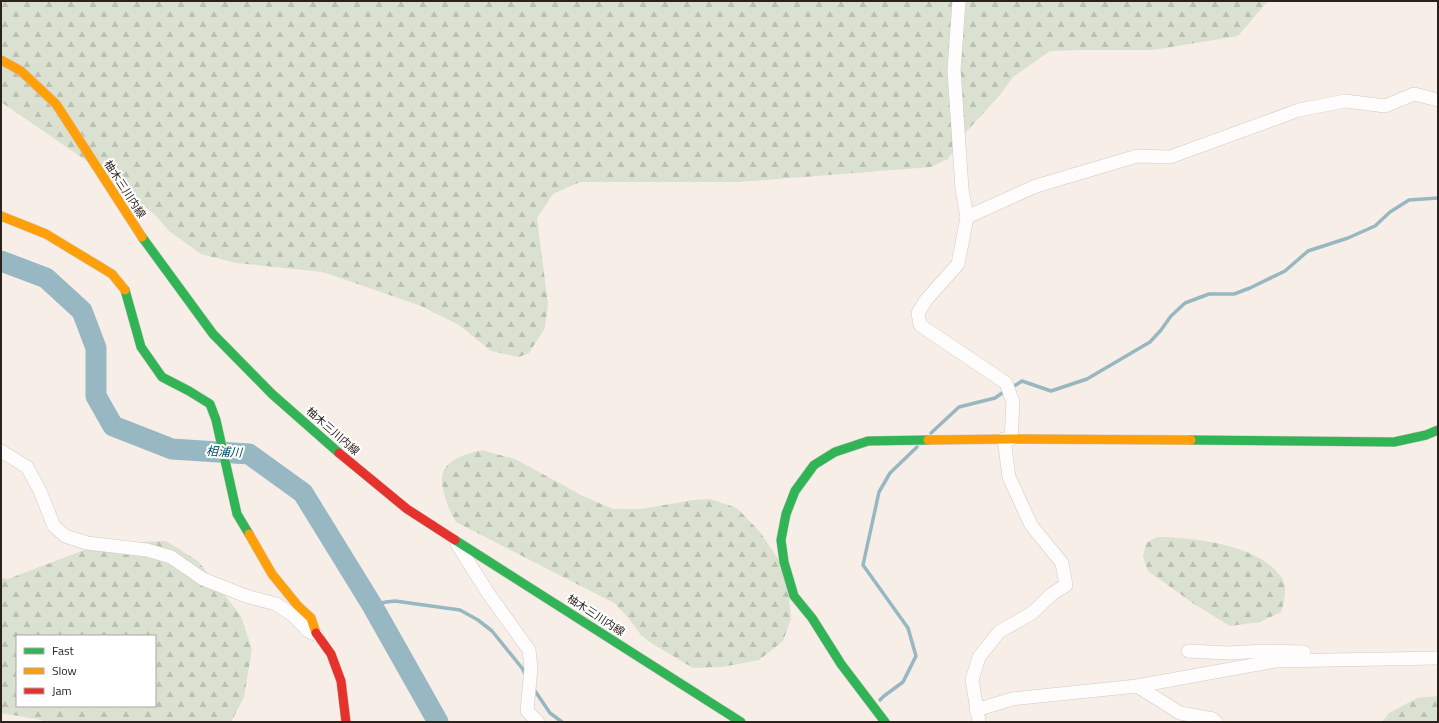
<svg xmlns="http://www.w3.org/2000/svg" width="1439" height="723" viewBox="0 0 1439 723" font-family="'Titillium Web','Noto Sans JP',sans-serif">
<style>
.forest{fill:url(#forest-firs);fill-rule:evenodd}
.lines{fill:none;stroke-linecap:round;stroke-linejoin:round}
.stream{stroke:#97b8c2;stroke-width:3.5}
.river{stroke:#97b8c2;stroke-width:21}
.street-casing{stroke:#d2cac4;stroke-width:14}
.fast-casing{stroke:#d2cac4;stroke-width:10}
.slow-casing{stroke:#d2cac4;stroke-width:10}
.jam-casing{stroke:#d2cac4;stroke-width:10}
.street{stroke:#fefcfc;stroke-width:13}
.fast{stroke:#30b455;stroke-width:9}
.slow{stroke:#ff9f0a;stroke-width:9}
.jam{stroke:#e5322d;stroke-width:9}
.labels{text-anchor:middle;stroke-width:4;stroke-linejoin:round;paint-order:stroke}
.street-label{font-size:11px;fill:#2a221d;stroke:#fff}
.water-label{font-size:12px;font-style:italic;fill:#004e60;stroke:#fff}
</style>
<defs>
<pattern id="forest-firs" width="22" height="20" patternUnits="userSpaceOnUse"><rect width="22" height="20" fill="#dae1d0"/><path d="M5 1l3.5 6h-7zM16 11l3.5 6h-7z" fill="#bbc1b2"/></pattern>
</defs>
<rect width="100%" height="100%" fill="#f8eee8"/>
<g class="forest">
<path d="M 1,1 L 1268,1 L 1238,36 L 1153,50 L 1081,50 L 1050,51 L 1013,77 L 1000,95 L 967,131 L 948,159 L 931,167 L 739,182 L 580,182 L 553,194 L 537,218 L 548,304 L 545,328 L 529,353 L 519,357 L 491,351 L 459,325 L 421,306 L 323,272 L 236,263 L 201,254 L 169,231 L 155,215 L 84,159 L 1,102 Z"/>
<path d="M 482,450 L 515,459 L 583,496 L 613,509 L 641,509 L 693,500 L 710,499 L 737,508 L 760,532 L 779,560 L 789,596 L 791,619 L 783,641 L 759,660 L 722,667 L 693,668 L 651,643 L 641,635 L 626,615 L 614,603 L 456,522 C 449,510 436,481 445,468 C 453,457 470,453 482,450 Z"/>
<path d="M 1157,537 C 1192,537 1255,545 1277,572 C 1279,574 1282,577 1283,580 C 1287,589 1284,603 1281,612 L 1260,622 L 1230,626 L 1194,604 L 1148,571 L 1143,557 L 1146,543 Z"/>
<path d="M 166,541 L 198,561 L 241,616 L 252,649 L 244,697 L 231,722 L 45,722 L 41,720 L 1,713 L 1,578 L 8,579 L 100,544 ZM 17,636 L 155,636 L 155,706 L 17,706 Z"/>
<path d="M 1438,696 L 1438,722 L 1382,722 L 1389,713 L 1417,698 Z"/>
</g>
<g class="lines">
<g class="stream">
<path d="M 1011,388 L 1022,381 L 1051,391 L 1087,379 L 1150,342 L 1161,330 L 1171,316 L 1185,303 L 1209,294 L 1234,294 L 1250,288 L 1285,271 L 1308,251 L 1348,238 L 1375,226 L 1390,212 L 1409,200 L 1438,198"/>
<path d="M 931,433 L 959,407 L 995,398 L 1005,391"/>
<path d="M 372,605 L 386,602 L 395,601 L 460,610 L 478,620 L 492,631 L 522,668 L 526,676"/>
<path d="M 533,688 L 550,713 L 562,722"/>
<path d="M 880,700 L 884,696 L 903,682 L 916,656 L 908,628 L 863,565 L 879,492 L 890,473 L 917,447"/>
</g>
<path class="river" d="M 1,261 L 46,278 L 82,311 L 96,348 L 96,396 L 113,426 L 172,449 L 249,454 L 303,493 L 372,605 L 438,722"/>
<g class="street-casing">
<g id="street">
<path d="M 959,1 L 954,70 L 962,189 L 967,217 L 958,264 L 926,300 L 918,313 L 920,325 L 1006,383 L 1013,402 L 1011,439"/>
<path d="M 967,217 L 1036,186 L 1137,156 L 1170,157 L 1299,110 L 1345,101 L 1385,106 L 1414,94 L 1438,100"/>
<path d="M 1,451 L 27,467 L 40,491 L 54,526 L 65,536 L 87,543 L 147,550 L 171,557 L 203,579 L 246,596 L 276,604 L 294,616 L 308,631 L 317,635"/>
<path d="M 457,544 L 488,593 L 529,650 L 531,668 L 527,711 L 538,722"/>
<path d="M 1188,651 L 1228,653 L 1265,651 L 1304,652"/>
<path d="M 1137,686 L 1180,713 L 1213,719 L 1216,722"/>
<path d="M 976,710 L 1012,699 L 1137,686 L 1275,661 L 1438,658"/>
<path d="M 979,722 L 972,680 L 979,657 L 999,632 L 1032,613 L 1052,594 L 1066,585 L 1062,563 L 1031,525 L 1009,477 L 1004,439"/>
</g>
</g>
<g class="fast-casing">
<g id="fast">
<path d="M 142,237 L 213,334 L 272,394 L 339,453"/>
<path d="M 125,290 L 141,347 L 162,377 L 189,391 L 210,404 L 216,420 L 237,514 L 249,534"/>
<path d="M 1191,440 L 1394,442 L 1426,435 L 1438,430"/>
<path d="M 455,540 L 741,722"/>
<path d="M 885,722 L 841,664 L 812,618 L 794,596 L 784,562 L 781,540 L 786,514 L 795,491 L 814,465 L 835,452 L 868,441 L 928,440"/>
</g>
</g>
<g class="slow-casing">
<g id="slow">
<path d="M 1,60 L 21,71 L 56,104 L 142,237"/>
<path d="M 1,216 L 46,234 L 112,274 L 125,290"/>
<path d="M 928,440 L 1011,439 L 1191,440"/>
<path d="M 249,534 L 272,574 L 298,606 L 311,618 L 316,633"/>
</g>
</g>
<g class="jam-casing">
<g id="jam">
<path d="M 339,453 L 407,509 L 455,540"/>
<path d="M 316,633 L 331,654 L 341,681 L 346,722"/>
</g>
</g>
<use href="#street" class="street"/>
<use href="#fast" class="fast"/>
<use href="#slow" class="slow"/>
<use href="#jam" class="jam"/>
</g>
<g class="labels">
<g class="street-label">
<text transform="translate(125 189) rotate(57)" y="4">柚木三川内線</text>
<text transform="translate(333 431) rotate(41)" y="4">柚木三川内線</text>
<text transform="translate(596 615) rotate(33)" y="4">柚木三川内線</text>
</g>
<g class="water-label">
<text transform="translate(224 452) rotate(3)" y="4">相浦川</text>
</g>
</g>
<rect width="1439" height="723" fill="none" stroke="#2a221d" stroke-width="4"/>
<rect x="16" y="635" width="140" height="72" fill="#ffffff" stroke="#aaa7a5"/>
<rect x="24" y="648" width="20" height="6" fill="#30b455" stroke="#aaa7a5"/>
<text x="52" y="655" font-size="12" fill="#2a221d">Fast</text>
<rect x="24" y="668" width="20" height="6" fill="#ff9f0a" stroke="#aaa7a5"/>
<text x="52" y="675" font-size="12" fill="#2a221d">Slow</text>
<rect x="24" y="688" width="20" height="6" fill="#e5322d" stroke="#aaa7a5"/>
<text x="52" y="695" font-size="12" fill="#2a221d">Jam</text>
</svg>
